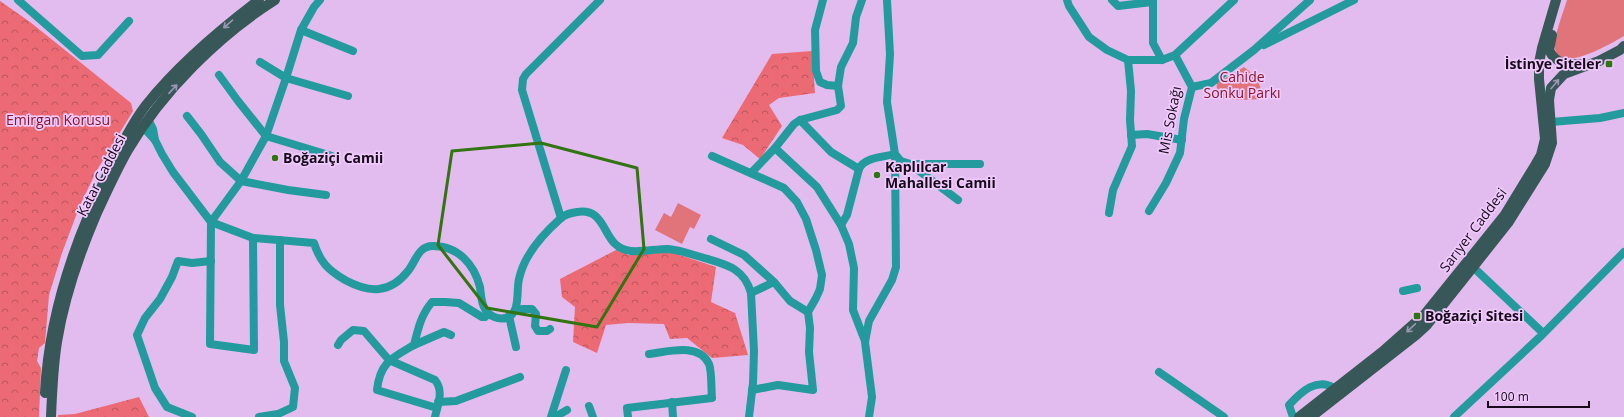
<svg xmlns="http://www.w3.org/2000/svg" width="1624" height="417" viewBox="0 0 1624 417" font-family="'Open Sans',sans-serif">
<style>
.green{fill:#e0747a}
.forest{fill:url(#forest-crowns)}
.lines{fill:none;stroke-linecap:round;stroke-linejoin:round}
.minor{stroke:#239a9d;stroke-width:8}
.primary{stroke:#375758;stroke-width:10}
.oneway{stroke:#9c96b2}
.marked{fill:none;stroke:#317411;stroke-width:3;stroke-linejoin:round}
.poi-dot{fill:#317411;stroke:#efc9fb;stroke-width:1.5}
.labels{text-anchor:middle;stroke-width:3.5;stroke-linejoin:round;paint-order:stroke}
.poi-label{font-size:14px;font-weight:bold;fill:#170a1b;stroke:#efc9fb;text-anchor:start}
.park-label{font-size:14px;fill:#8c162b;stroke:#efc9fb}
.street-label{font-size:14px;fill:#170a1b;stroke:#efc9fb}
</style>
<defs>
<pattern id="forest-crowns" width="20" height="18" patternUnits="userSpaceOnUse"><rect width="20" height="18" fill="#eb6a73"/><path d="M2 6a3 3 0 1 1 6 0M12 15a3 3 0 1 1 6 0" fill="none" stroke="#bd555e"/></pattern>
</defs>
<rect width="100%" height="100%" fill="#e2bcee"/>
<g class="green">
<path d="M 1567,0 L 1624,0 L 1624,36 C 1612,43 1550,80 1555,41 C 1557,28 1563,13 1567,0 Z"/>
<path d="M 1244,67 C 1256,76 1261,84 1263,99 L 1240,100 L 1216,98 L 1217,83 Z"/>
<path d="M 678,203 L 701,215 L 694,229 L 690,227 L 682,244 L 655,230 L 664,213 L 671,217 Z"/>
</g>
<g class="forest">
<path d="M 0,1 L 30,22 L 131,103 L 133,111 L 97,170 L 80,205 L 62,253 L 49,295 L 45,343 L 39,348 L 37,361 L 41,368 L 39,417 L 0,417 Z"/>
<path d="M 812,51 L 815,93 L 779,98 L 769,105 L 782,126 L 760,159 L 743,145 L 722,138 L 772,54 Z"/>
<path d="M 618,249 L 628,255 L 671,252 L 716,267 L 711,302 L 735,313 L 748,355 L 712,358 L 687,338 L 670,339 L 664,324 L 628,323 L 606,325 L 597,353 L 573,342 L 575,307 L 562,297 L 560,279 Z"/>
<path d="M 139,397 L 149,417 L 58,417 L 58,415 L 75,414 Z"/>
</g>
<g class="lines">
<g class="minor">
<path d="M 18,0 L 82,56 L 98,55 L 129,21"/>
<path d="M 1067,0 L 1069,6 L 1089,37 L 1107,50 L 1128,60 L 1162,60 L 1175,55 L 1234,0"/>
<path d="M 1112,0 L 1118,6 L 1152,2"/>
<path d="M 1153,0 L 1153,43 L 1162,60"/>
<path d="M 301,30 L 353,51"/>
<path d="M 1264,45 L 1354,0"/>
<path d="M 260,62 L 286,78 L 348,96"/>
<path d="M 219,75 L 238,101 L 266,136 L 332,156"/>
<path d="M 838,86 L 841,67 L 853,43 L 856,17 L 862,0"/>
<path d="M 1192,87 L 1211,83 L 1254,50 L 1310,0"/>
<path d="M 187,116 L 201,134 L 220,162 L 241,181 L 288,190 L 326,195"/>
<path d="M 148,119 L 153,129 L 155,140"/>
<path d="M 800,120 L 831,152 L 859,169"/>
<path d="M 1551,122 L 1600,118 L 1624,113"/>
<path d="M 143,127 L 155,140 L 162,154 L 173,172 L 211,222 L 253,238 L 314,243 C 320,262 328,270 345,280 C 369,293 390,294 408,271 C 416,261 418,246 433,246 C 458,246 474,264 480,287 C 481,294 481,303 485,309 C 489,316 498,320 506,318 C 521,314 516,291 519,279 C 524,255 542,235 560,219 C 565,214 570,213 577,212 C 610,207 600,248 631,251 C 643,252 656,249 668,249 C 680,250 690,254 701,257 C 724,264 744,267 751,293 L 754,351 L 753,383 L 749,417"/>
<path d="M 1131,135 L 1147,134 L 1182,140"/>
<path d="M 775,148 L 817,187 L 841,225 L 849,244 L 854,268 L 853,310 L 865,341"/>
<path d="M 712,156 L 784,188 L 797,202 L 806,219 L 816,250 L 822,275 L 820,289 L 816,298 L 808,312"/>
<path d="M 910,164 L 958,200"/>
<path d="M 751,173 L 775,148 L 794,124 L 800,120 L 837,110 L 841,106 L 838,86 L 827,85 L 820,82 L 816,71 L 815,30 L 823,0"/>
<path d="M 1149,211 L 1166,183 L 1180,153 L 1184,119 L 1192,87 L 1175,55"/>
<path d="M 1109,213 L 1113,190 L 1132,146 L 1130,120 L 1131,91 L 1128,60"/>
<path d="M 561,218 L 522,90 L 523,79 L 526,74 L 600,0"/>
<path d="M 841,225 L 847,215 L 859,169 C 864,157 884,157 895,154 L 901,161 L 910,164 L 980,164"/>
<path d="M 253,238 L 254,350 L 210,344 L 211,222 L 241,181 L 266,136 L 286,78 L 301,30 L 314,7 L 320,0"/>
<path d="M 711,239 L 744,255 L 774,282"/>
<path d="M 1473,267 L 1543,333"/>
<path d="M 1403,291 L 1417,288"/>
<path d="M 751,293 L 774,282 L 790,301 L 808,312 L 810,328 L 809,352 L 813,390 L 778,385 L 752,390"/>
<path d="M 516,310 L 523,309 L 532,309 L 536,314 L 535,326 L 538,331 L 547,331 L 550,329"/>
<path d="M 509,316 L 516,347"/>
<path d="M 338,345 L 341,340 L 353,330 L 364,331 L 389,360 L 435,380 C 444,391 438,404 435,417"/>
<path d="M 414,345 L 444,332 L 451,335"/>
<path d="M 1159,372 L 1224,417"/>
<path d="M 438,402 L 456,401 L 520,377"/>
<path d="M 672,402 L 673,417"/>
<path d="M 589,406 L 593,417"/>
<path d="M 437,408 L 377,390 C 380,362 392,358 414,345 C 418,329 421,315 432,302 L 445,302 L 459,303 L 482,317 L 485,317 L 488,313"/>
<path d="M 192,417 L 167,407 L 155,388 L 137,335 L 145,318 L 160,299 L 172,277 L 178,261 L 192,263 L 211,261"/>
<path d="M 259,417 L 278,414 L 293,407 L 295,388 L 284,361 L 284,342 L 280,305 L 280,240"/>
<path d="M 551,417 L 566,370"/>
<path d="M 555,417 L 567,410"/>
<path d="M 628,417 L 627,408 L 712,398 C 711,389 712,371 709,364 C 699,342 667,352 649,354"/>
<path d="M 869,417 L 872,397 L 865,342 L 869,321 L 892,280 L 896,267 L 895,154 L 887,102 L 890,54 L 887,0"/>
<path d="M 1293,417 L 1289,405 C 1301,392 1317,376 1336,389"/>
<path d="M 1454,417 L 1542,335 L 1624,252"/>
</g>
<g class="primary">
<path d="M 1552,35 L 1549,50 C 1556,65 1569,65 1584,64"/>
<path d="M 45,393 C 49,314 74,241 109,171 C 120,148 131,125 146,105 C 178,65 218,31 259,0"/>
<path d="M 51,417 C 52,392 53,367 57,342 C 64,298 79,255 96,215 C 106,193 116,171 128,150 C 162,92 218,36 275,0"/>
<path d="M 1299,417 L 1382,352 L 1425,314 L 1504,216 L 1534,167 L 1541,155 L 1545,139 L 1539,79 L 1539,63 L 1542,48 L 1556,0"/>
<path d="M 1311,417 L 1416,335 L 1427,325 L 1508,223 L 1545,164 L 1552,143 L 1549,100 L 1551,88 L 1564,74 L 1599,61 L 1620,50 L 1624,46"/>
</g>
</g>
<defs><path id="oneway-shaft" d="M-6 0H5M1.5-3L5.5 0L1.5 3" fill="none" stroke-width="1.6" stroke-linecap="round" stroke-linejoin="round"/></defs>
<g class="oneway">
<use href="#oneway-shaft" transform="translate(228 24) rotate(139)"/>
<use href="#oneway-shaft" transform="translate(1555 84) rotate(-50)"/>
<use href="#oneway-shaft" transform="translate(173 89) rotate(-47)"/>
<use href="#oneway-shaft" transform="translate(1411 328) rotate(137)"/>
</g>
<path class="marked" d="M 541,143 L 637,168 L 644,249 L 597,327 L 487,308 L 438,245 L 452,151 Z"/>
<g class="poi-dot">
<rect x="1605" y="60" width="8" height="8" rx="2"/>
<circle cx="275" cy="158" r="4"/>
<circle cx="877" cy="175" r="4"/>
<rect x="1413" y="312" width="8" height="8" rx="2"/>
</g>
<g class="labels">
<g class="poi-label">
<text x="1601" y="69" text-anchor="end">İstinye Siteler</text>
<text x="283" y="163">Boğaziçi Camii</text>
<text x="885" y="172">Kaplılcar<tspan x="885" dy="16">Mahallesi Camii</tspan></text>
<text x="1425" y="321">Boğaziçi Sitesi</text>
</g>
<g class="park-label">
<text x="1242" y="82">Cahide<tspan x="1242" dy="16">Sonku Parkı</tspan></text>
<text x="58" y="125">Emirgan Korusu</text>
</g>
<g class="street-label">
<text transform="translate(1170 120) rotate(-79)" y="5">Mis Sokağı</text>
<text transform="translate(101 175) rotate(-63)" y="5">Katar Caddesi</text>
<text transform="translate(1473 230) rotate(-53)" y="5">Sarıyer Caddesi</text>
</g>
</g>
<path d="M1488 401v6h101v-6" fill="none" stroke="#170a1b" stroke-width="2"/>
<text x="1494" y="401" font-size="12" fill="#170a1b" stroke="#efc9fb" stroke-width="3" paint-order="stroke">100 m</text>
</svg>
